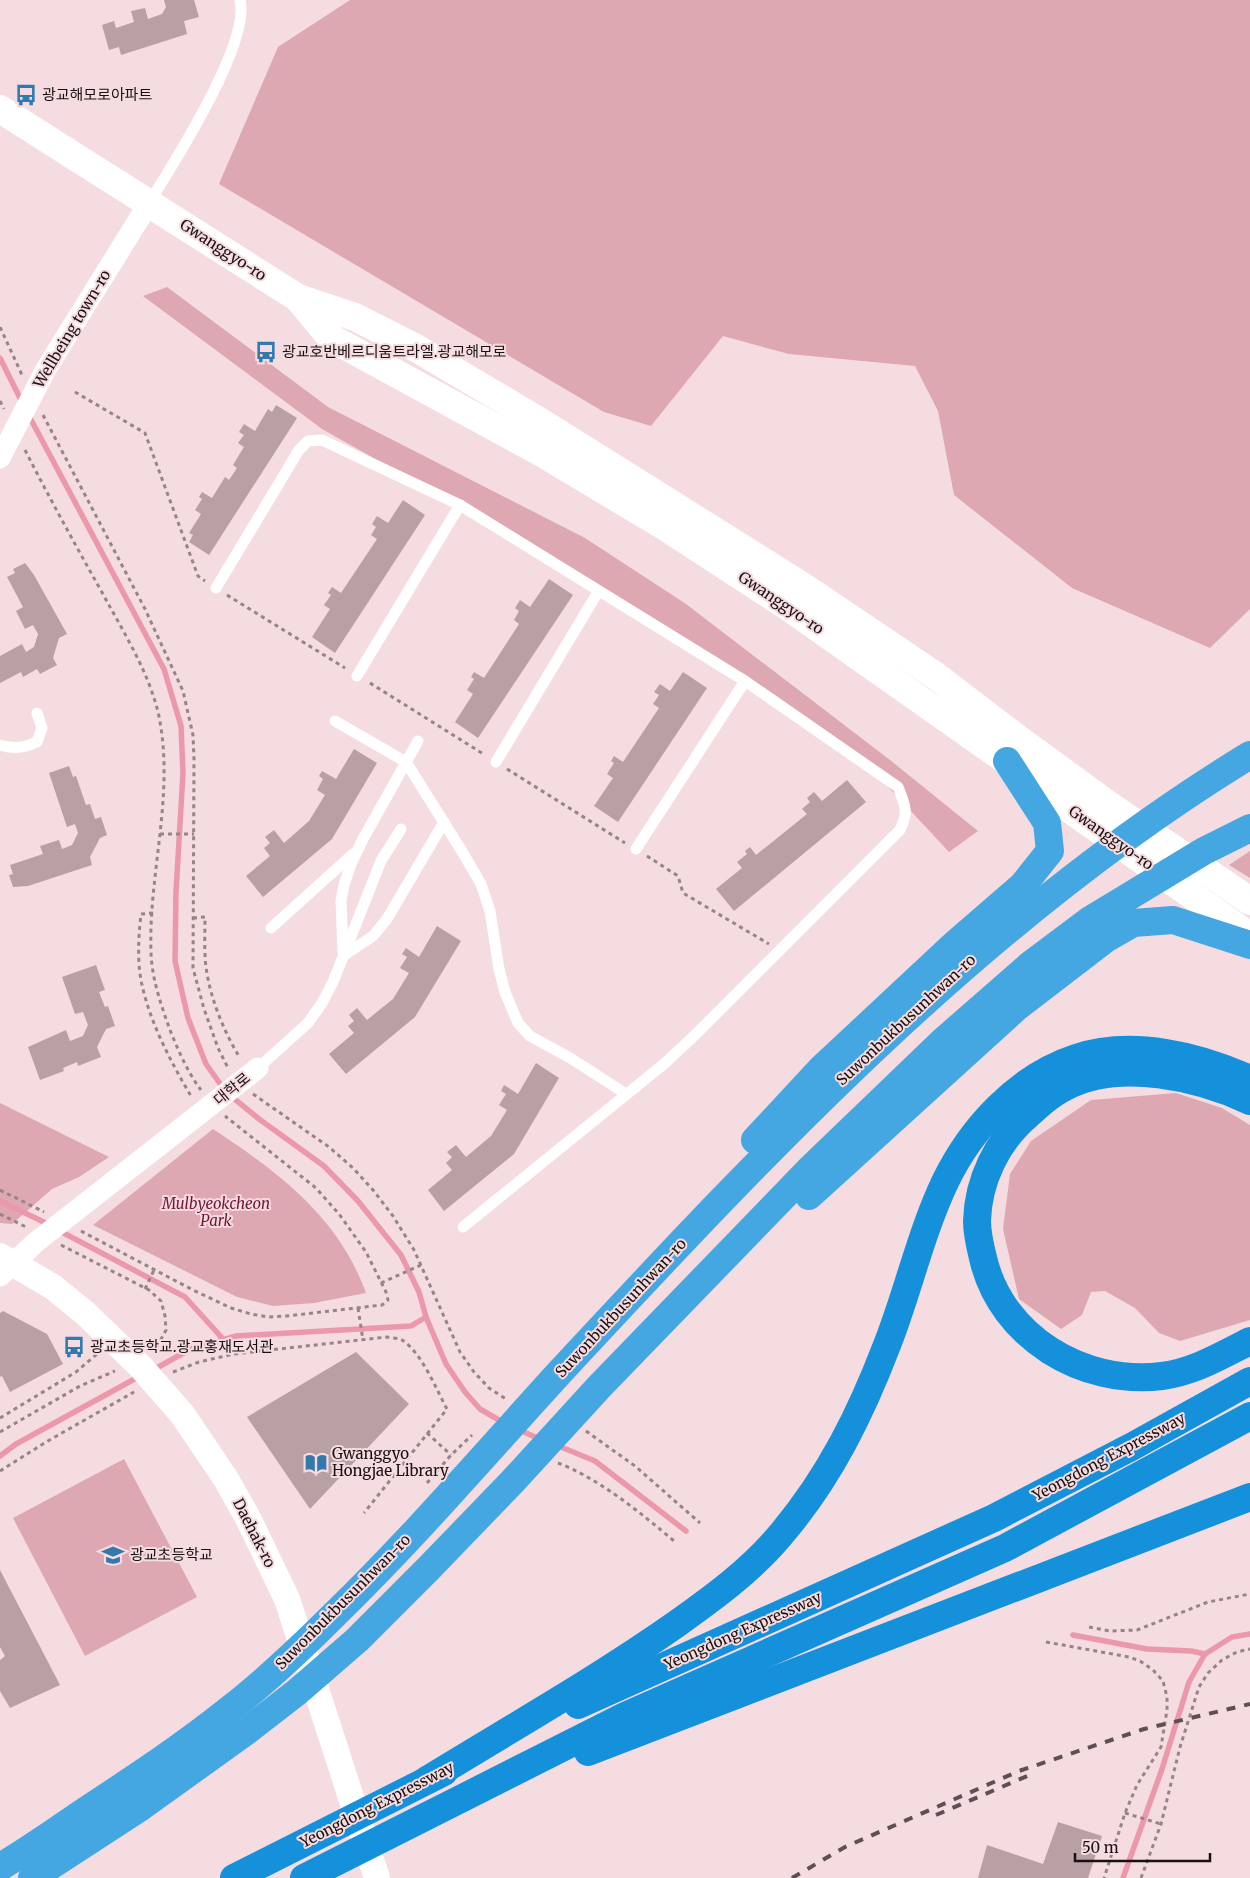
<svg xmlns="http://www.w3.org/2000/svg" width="1250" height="1878" viewBox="0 0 1250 1878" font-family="Merriweather,'Noto Sans KR',serif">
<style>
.green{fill:#dea8b3}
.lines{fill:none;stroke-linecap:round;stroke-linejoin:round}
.stream{stroke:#eb98aa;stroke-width:5.5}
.building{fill:#b9a0a5}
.path{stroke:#968487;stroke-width:3;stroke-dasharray:4 4;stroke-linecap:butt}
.service{stroke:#fff;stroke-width:11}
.minor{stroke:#fff;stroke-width:21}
.tertiary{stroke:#fff;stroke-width:26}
.secondary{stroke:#fff;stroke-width:28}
.trunk{stroke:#44a7e2;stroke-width:28}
.motorway{stroke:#1591db;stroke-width:28}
.rail{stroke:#5e5052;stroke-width:4;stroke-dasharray:9 9;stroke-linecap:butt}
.labels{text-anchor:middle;stroke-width:4;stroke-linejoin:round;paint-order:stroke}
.poi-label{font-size:15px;fill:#191012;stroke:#f5dce0;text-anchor:start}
.street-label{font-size:15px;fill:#191012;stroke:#f5dce0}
.park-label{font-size:15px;font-style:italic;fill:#741336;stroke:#f5dce0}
</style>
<rect width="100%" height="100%" fill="#f5dce0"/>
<g class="green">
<path d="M 350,0 L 1250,0 L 1250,609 L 1210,648 L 1072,588 L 954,495 L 938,411 L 915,366 L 789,354 L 723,336 L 651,426 L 604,412 L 219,184 L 278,47 Z"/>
<path d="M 167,287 L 328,407 L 585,538 L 686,604 L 890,760 L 978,831 L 949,852 L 881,779 L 564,565 L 322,429 L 143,296 Z"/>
<path d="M 1250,851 L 1250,878 L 1229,865 Z"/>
<path d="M 1176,1093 L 1222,1108 L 1250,1125 L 1250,1320 L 1180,1341 L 1159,1333 L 1135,1308 L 1105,1291 L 1091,1292 L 1082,1315 L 1061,1329 L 1019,1299 L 1003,1229 L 1010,1174 L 1031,1141 L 1091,1100 Z"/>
<path d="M 0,1103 L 109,1157 L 79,1177 L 52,1189 L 12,1224 L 0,1223 Z"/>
<path d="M 213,1129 C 278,1172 338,1216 366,1293 L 314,1303 L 273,1306 L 237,1297 L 93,1225 Z"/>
<path d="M 124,1459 L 197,1597 L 85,1656 L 13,1518 Z"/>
</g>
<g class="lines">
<g class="stream">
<path d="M 0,358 L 23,404"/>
<path d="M 28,414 L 164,669 L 181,726 L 183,773 L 176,892 L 175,961 L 188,1018 L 206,1064 L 226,1092 L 259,1119 L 324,1166 L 358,1201 L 401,1255 L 419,1292 L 426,1317 L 446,1364 L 465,1392 L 480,1409 L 504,1423"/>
<path d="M 0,1201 L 50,1225"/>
<path d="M 58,1230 L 185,1297 L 224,1340"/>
<path d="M 153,1370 L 189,1350 L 236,1336 L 411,1326 L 426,1317"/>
<path d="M 519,1430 L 540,1439"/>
<path d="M 556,1445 L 595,1461 L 686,1531"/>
<path d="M 0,1456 L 16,1444 L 140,1376"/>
<path d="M 1073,1635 L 1147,1649 L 1191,1651 L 1205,1654"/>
<path d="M 1123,1878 L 1162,1769 L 1189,1682 L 1205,1654 L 1232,1637 L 1250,1634"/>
</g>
</g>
<g class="building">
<path d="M 164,0 L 194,0 L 199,17 L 184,21 L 187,34 L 121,55 L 119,47 L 109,50 L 102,25 L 114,21 L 116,28 L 134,22 L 131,11 L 145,8 L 148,19 L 162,14 L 166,7 Z"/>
<path d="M 276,405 L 297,418 L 209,555 L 189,542 L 193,535 L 189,533 L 201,514 L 195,510 L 202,499 L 199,497 L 202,492 L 212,498 L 225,477 L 229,480 L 237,468 L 233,465 L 244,447 L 238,443 L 244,435 L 239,432 L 244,424 L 255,431 L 268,409 L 272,412 Z"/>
<path d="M 403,500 L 425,515 L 335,653 L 312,637 L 330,609 L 324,605 L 331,595 L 328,593 L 332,587 L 341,593 L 377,539 L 371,535 L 376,527 L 372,524 L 377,516 L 388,523 Z"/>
<path d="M 25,563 L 34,575 L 67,634 L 59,638 L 53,658 L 57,665 L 40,674 L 37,669 L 23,677 L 21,672 L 0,683 L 0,656 L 22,644 L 26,652 L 34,647 L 38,634 L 33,625 L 25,629 L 16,611 L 23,607 L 7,577 L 15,573 L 13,569 Z"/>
<path d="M 549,579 L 573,595 L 478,738 L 455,722 L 473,694 L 467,690 L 474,679 L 471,677 L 474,672 L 484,678 L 519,624 L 514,620 L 519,611 L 515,608 L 520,600 L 530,607 Z"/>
<path d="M 683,672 L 707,688 L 618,822 L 594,806 L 613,778 L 607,774 L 614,763 L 611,761 L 614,756 L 623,762 L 659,708 L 653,704 L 659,695 L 654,692 L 660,684 L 670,691 Z"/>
<path d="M 354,749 L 377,763 L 332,839 L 263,897 L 246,876 L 270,856 L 264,848 L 270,843 L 265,837 L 274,830 L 284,843 L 309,821 L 325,795 L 317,790 L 323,779 L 319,776 L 322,771 L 336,779 Z"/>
<path d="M 69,766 L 73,777 L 76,776 L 86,805 L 90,804 L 95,819 L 101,817 L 107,835 L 100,838 L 90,857 L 92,865 L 28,886 L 13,887 L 9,875 L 13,874 L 10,865 L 43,854 L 40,846 L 59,840 L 62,849 L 72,845 L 78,833 L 75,824 L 67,827 L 49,773 Z"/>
<path d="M 847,780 L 866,802 L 734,911 L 716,889 L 742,868 L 737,862 L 747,854 L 745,851 L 750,847 L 756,855 L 807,814 L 802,809 L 810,802 L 807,798 L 814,792 L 822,801 Z"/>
<path d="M 437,926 L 461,941 L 415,1017 L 346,1074 L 329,1054 L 354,1033 L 348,1026 L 354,1021 L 349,1015 L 357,1008 L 367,1020 L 393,999 L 409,973 L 400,968 L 407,957 L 402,954 L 406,948 L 419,957 Z"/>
<path d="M 96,965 L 105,990 L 99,992 L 105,1007 L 108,1006 L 115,1026 L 106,1029 L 97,1047 L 101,1057 L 78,1066 L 77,1062 L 63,1068 L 64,1071 L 40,1080 L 28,1047 L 66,1030 L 70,1041 L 83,1036 L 88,1025 L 83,1012 L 75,1014 L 62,977 Z"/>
<path d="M 536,1063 L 559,1078 L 514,1154 L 444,1211 L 428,1190 L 452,1170 L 446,1163 L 452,1157 L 447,1152 L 456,1145 L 466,1157 L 491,1136 L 507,1110 L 499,1105 L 506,1094 L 501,1091 L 504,1085 L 518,1094 Z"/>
<path d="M 3,1311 L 47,1334 L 63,1364 L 10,1392 L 2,1376 L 0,1377 L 0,1313 Z"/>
<path d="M 356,1352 L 409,1404 L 310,1509 L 247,1417 Z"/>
<path d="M 0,1570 L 60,1685 L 10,1708 L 0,1691 L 0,1660 L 5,1656 L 0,1647 Z"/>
<path d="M 1058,1822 L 1102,1836 L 1088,1878 L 978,1878 L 987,1845 L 1043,1864 Z"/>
</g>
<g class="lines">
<g class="path">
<path d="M 0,327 L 22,375"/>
<path d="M 75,392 L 145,433 L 198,576 L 205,581"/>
<path d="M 0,401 L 4,409"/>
<path d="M 43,415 L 145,609 L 183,691 L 193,735 L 194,759 L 193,968 L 204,1009 L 218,1048 L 228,1068"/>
<path d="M 25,450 C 50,499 77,548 104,596 C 124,633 148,671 158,712 C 176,792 148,873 151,953 C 152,979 161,1005 170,1030 C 178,1050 188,1073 201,1090"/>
<path d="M 227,595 L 345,668"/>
<path d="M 370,683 L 485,755"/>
<path d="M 507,769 L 625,843"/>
<path d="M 160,834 L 194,834"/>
<path d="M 647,856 L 678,876 L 683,893 L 769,944"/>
<path d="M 153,913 L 141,914 C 139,931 138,947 139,964 C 142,1008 169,1059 191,1096"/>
<path d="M 193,918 L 205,917 C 205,933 204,951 206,967 C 210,998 224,1032 240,1058"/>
<path d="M 253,1094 L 329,1147 L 353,1168 L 373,1190 L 393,1216 L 414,1250 L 460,1352 L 474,1372 L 489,1388 L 506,1399"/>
<path d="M 0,1190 L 44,1212"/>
<path d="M 0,1214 L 26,1227"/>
<path d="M 81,1231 L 193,1290 L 231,1308 L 251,1314 L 268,1317 L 287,1316 L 382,1305 L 388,1300 L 386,1292 L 366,1252 L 339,1214 L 316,1188 L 225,1116"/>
<path d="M 61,1245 L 149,1290 L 161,1301 L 165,1316 L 166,1330 L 158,1345 L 153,1349"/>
<path d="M 381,1283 L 421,1265"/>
<path d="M 145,1289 L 154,1270"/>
<path d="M 358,1308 L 363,1340"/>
<path d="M 173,1372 L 199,1362 L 234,1354 L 387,1337 C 392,1338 398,1338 402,1340 C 422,1353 436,1389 447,1409 L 364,1513"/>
<path d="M 0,1418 L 76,1372 L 97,1354"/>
<path d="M 586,1431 L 635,1466 L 700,1523"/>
<path d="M 0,1432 L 80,1386 L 115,1371"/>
<path d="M 427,1433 L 451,1455"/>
<path d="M 558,1463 C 598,1478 641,1513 674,1541"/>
<path d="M 0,1471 L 46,1442 L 134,1392"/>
<path d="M 427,1483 L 451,1455 L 472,1435"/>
<path d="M 1089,1627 L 1110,1631 L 1137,1630 L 1208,1602 L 1250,1594"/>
<path d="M 1046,1642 L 1129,1657 L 1140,1661 L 1153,1670 L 1163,1681 L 1167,1697 L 1167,1710 L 1161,1747 L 1137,1785 L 1125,1813 L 1104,1878"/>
<path d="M 1125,1813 L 1161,1824"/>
<path d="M 1141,1878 L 1161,1824 L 1180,1747 L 1199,1687 L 1208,1673 L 1222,1660 L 1237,1652 L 1250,1649"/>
</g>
<g class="service">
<path d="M 149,203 C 173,164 251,43 240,0"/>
<path d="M 216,588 L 299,450 L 308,441 L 322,440 L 460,505 L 745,681 L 898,787 C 905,805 909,811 900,830 L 694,1036 L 664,1064 L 463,1227"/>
<path d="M 357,676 L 460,505"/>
<path d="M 335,721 L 406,762 L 463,853 L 481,884 L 490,911 L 499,969 L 505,992 L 518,1023 L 530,1036 L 572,1059 L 626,1094"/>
<path d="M 0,745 C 14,749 24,748 37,742 L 42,728 L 37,713"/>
<path d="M 496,762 L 598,592"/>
<path d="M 636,849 L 745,681"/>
<path d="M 271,928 L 353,854"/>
<path d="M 343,952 L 341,901 L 344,885 L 351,864 L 363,839 L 418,741"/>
<path d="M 343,956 L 373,936 L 387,919 L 444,822"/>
<path d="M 258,1068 L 308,1023 L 322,1003 L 333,982 L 381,861 L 401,829"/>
</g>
<g class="minor">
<path d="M 0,458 L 46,369 L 149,203"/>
<path d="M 0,1276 L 36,1242 L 258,1068"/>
</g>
<path class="tertiary" d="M 0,1256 L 53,1287 L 85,1313 L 140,1366 L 182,1414 L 226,1479 L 249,1520 L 287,1599 L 377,1878"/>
<g class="secondary">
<path d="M 0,109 L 298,298 L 355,317 L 416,348 L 544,424 L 807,589 L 936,676 L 1017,738 L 1106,803 L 1250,901"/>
<path d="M 298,298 L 331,338 L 542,453 L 664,526 L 787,606 L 1007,761 L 1078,815 L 1250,936"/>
</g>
<g class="trunk">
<path d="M 755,1140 L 821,1069 L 956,943 L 1023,885 L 1050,851 L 1047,823 L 1007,761"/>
<path d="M 809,1196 L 1017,1007 L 1107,938 L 1133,923 L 1173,920 L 1250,945"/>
<path d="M 0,1867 C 29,1850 57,1830 85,1811 C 134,1779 184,1746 230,1709 C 267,1680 302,1647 336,1613 C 415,1536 486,1453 560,1372 C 770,1146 984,917 1250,755"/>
<path d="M 32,1878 L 141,1807 L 248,1730 L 297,1692 L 357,1640 L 428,1569 L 512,1482 L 599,1387 L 812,1167 L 942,1042 L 1030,965 L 1090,920 L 1204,851 L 1250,828"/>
</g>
<g class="motorway">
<path d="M 1250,1101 C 1199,1077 1120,1059 1067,1086 C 1052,1093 1040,1104 1028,1115 C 997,1141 978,1181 977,1221 C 977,1234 980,1246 983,1258 C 1001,1337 1083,1386 1162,1376 C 1194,1372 1222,1355 1250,1341"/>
<path d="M 578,1705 L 994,1518 L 1133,1446 L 1250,1381"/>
<path d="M 588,1752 L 1250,1497"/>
<path d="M 427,1780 C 510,1729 595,1681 675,1625 C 713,1598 753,1569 783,1532 C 830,1476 861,1413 887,1345 C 908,1292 920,1235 945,1182 C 971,1128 1018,1077 1076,1058 C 1132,1039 1199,1056 1250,1079"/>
<path d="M 234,1878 L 444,1772"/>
<path d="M 304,1878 L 625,1716 L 1005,1548 L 1250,1416"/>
</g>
<g class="rail">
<path d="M 936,1815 L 1032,1774"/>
<path d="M 792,1878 L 845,1847 L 1019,1771 L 1144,1729 L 1250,1704"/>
</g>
</g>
<defs>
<g id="bus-bare" transform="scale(1.725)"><path d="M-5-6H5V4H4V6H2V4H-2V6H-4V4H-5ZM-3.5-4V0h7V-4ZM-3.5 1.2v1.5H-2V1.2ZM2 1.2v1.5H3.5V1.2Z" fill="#327aae" stroke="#f5dce0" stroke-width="2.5" paint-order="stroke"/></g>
<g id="library-bare" transform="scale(1.725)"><path d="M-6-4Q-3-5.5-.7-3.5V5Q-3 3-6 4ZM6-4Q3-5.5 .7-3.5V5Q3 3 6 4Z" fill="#327aae" stroke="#f5dce0" stroke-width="2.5" paint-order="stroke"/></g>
<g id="school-bare" transform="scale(1.725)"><path d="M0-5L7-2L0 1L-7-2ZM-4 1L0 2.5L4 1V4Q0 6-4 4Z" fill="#327aae" stroke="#f5dce0" stroke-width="2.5" paint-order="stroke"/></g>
</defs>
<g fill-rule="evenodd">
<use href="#bus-bare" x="26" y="95"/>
<use href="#bus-bare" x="266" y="352"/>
<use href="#bus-bare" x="74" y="1347"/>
<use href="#library-bare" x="316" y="1463"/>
<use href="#school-bare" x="113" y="1555"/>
</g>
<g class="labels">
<g class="poi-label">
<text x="42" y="100">광교해모로아파트</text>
<text x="282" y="357">광교호반베르디움트라엘.광교해모로</text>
<text x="90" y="1352">광교초등학교.광교홍재도서관</text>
<text x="332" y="1459">Gwanggyo<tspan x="332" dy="17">Hongjae Library</tspan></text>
<text x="130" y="1560">광교초등학교</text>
</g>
<g class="street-label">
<text transform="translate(223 250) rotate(33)" y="5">Gwanggyo-ro</text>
<text transform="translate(72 329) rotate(-59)" y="5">Wellbeing town-ro</text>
<text transform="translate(781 603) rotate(34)" y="5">Gwanggyo-ro</text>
<text transform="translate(1111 838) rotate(35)" y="5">Gwanggyo-ro</text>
<text transform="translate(906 1020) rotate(-43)" y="5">Suwonbukbusunhwan-ro</text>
<text transform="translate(232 1089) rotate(-39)" y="5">대학로</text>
<text transform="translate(621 1308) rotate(-47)" y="5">Suwonbukbusunhwan-ro</text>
<text transform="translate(1109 1457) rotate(-28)" y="5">Yeongdong Expressway</text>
<text transform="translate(254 1533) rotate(63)" y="5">Daehak-ro</text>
<text transform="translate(343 1602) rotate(-45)" y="5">Suwonbukbusunhwan-ro</text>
<text transform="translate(743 1631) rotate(-24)" y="5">Yeongdong Expressway</text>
<text transform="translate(377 1805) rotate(-27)" y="5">Yeongdong Expressway</text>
</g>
<g class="park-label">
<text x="216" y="1209">Mulbyeokcheon<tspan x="216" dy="17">Park</tspan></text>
</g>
</g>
<path d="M1075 1853v8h135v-8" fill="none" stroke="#191012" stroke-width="2.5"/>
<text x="1082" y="1853" font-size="15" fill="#191012" stroke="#f5dce0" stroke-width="4" paint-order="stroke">50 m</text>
</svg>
